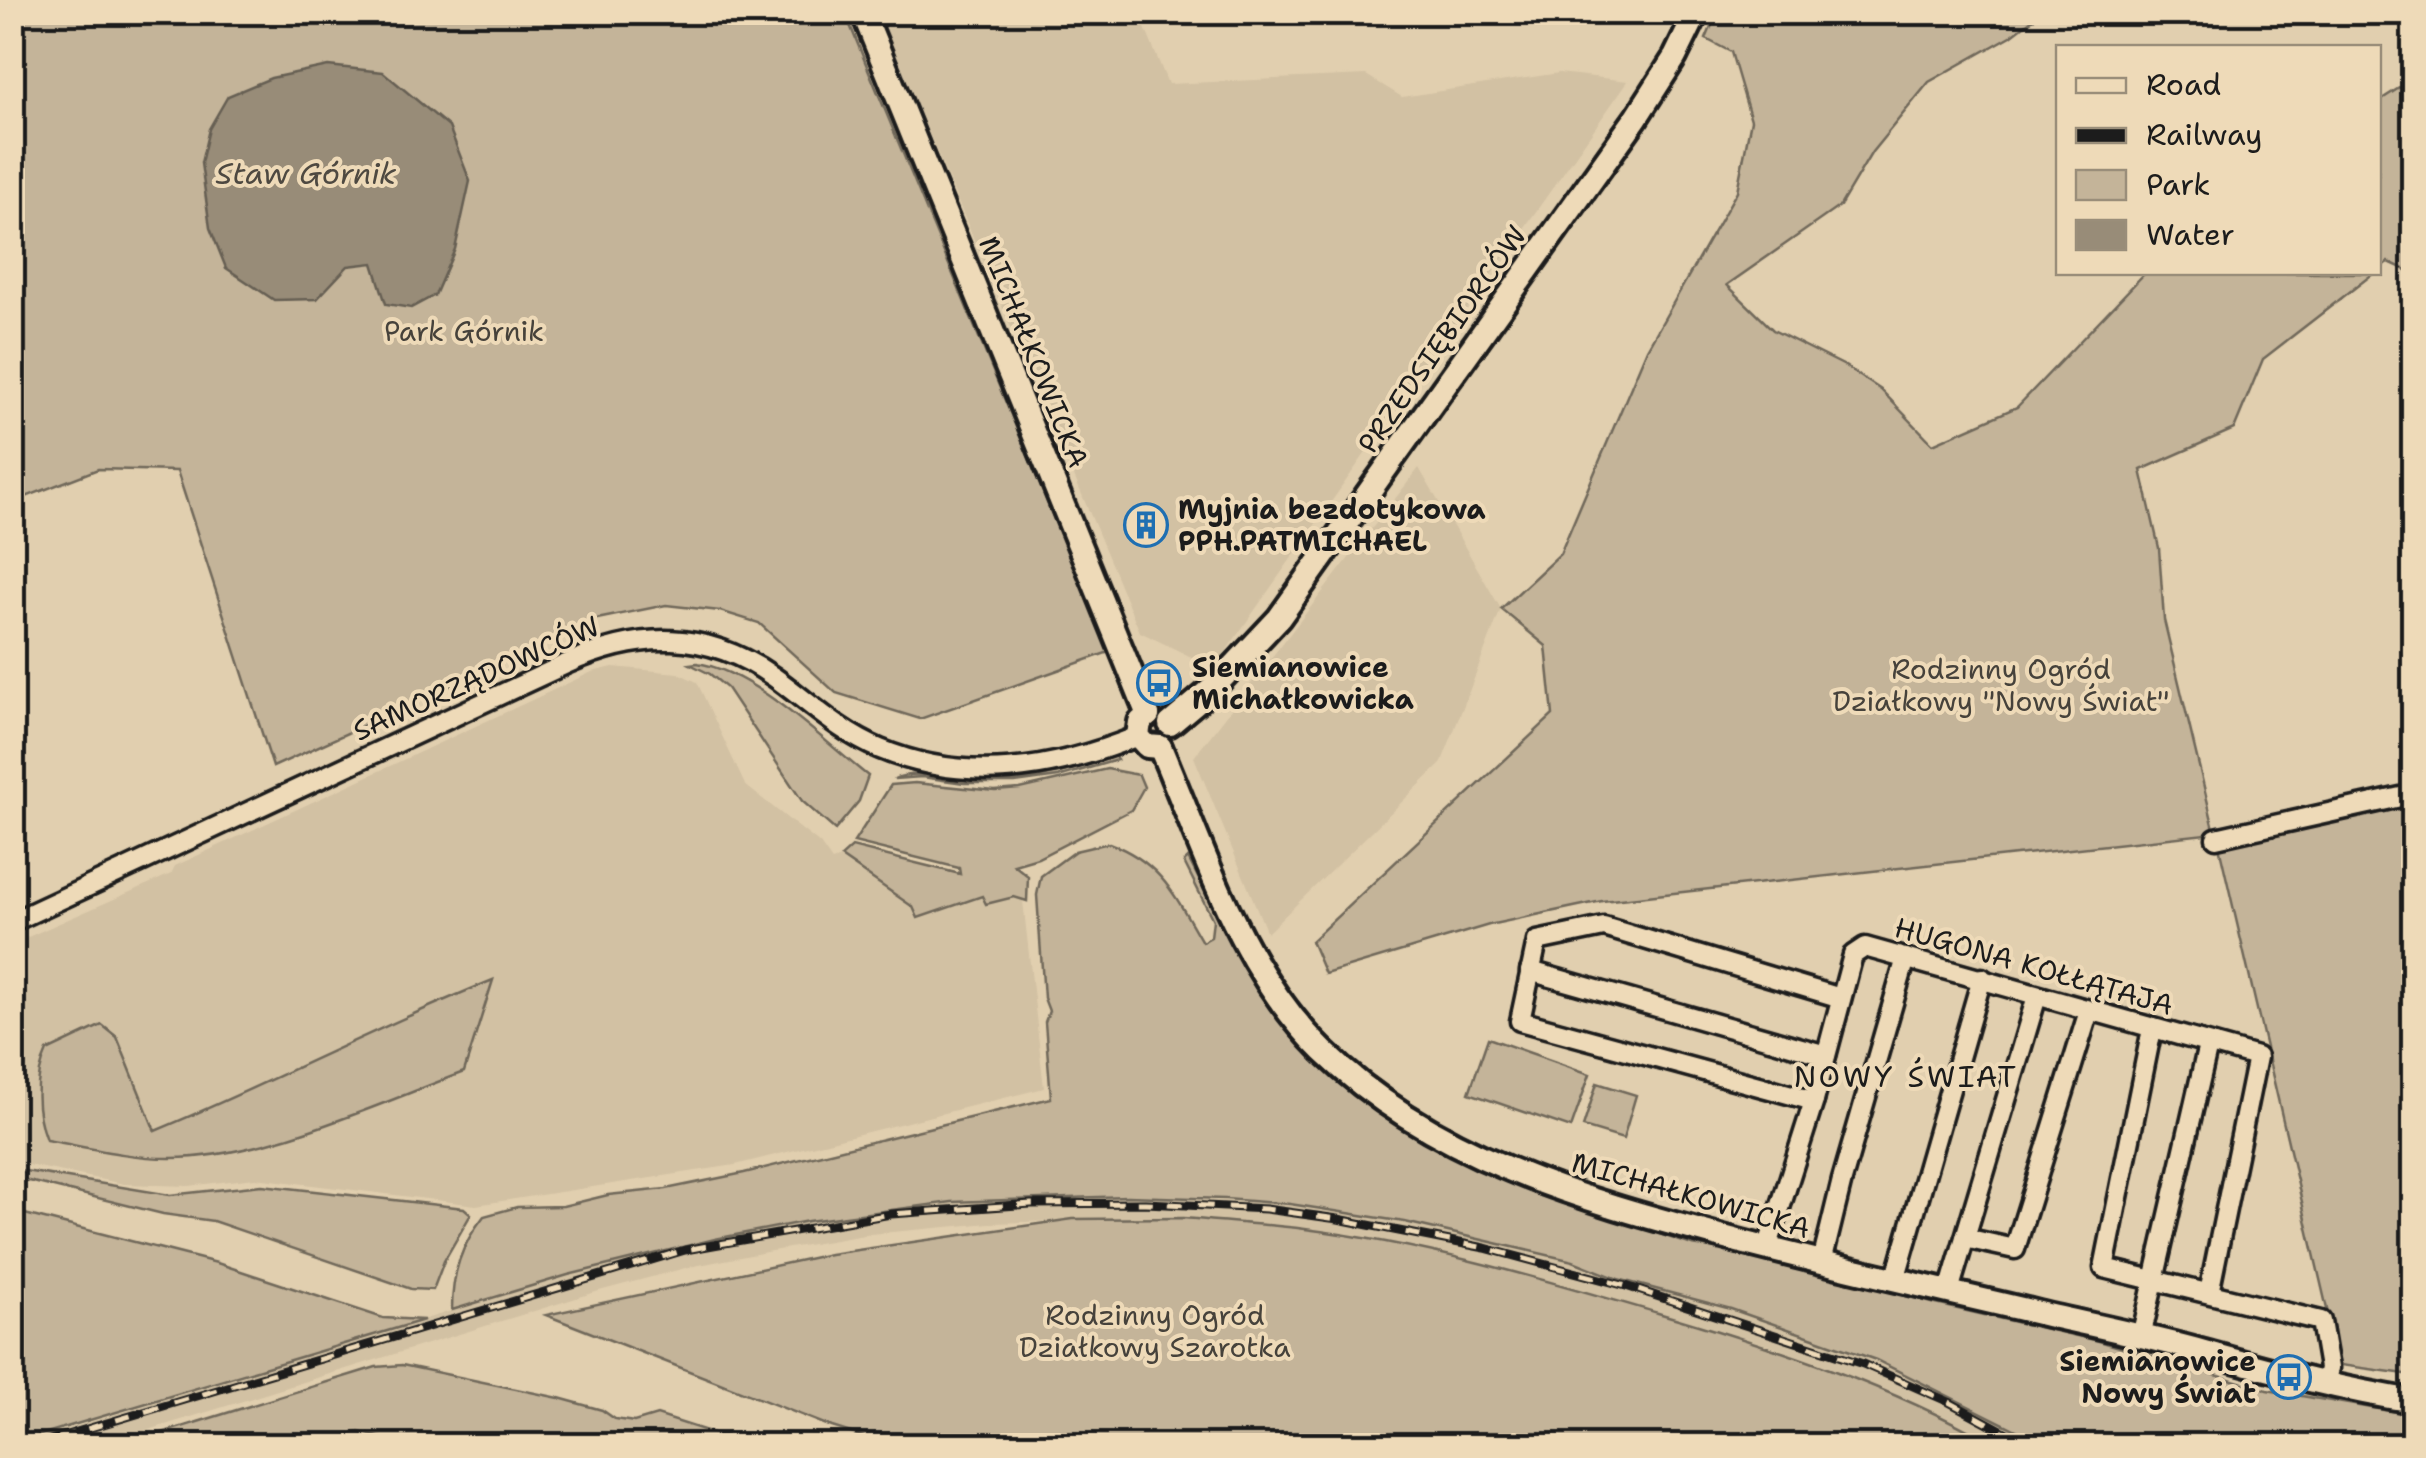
<svg xmlns="http://www.w3.org/2000/svg" width="2426" height="1458" viewBox="0 0 2426 1458" font-family="'Shantell Sans',sans-serif">
<style>
.built{fill:#d2c1a3}
.green{fill:#c4b499;stroke:#70685a;stroke-width:2.5}
.water{fill:#988c78;stroke:#665f53;stroke-width:2.5}
.lines{fill:none;stroke-linecap:round;stroke-linejoin:round}
.minor-casing{stroke:#1c1c1c;stroke-width:25}
.tertiary-casing{stroke:#1c1c1c;stroke-width:30}
.minor{stroke:#eedab8;stroke-width:18}
.tertiary{stroke:#eedab8;stroke-width:22}
.rail-casing{stroke:#1c1c1c;stroke-width:9}
.rail{stroke:#eedab8;stroke-width:5;stroke-dasharray:15;stroke-linecap:butt}
.labels{text-anchor:middle;stroke-width:8;stroke-linejoin:round;paint-order:stroke}
.park-label{font-size:28px;fill:#46423b;stroke:#eedab8}
.street-label{font-size:28px;fill:#1c1c1c;stroke:#eedab8}
.poi-label{font-size:28px;font-weight:bold;fill:#1c1c1c;stroke:#eedab8;text-anchor:start}
.water-label{font-size:30px;font-style:italic;fill:#4e4941;stroke:#eedab8}
.neighbourhood-label{font-size:30px;letter-spacing:2.5px;fill:#1c1c1c;stroke:#eedab8}
</style>
<rect width="100%" height="100%" fill="#e1cfaf"/>
<filter id="ink" filterUnits="userSpaceOnUse"><feTurbulence type="fractalNoise" baseFrequency=".01" numOctaves="2"/><feDisplacementMap in="SourceGraphic" scale="20" xChannelSelector="R" yChannelSelector="G"/><feConvolveMatrix kernelMatrix="1 2 1 2 8 2 1 2 1" color-interpolation-filters="sRGB"/></filter>
<g filter="url(#ink)">
<g class="built">
<path d="M 878,13 L 1139,13 L 1168,84 L 1366,75 L 1402,97 L 1559,73 L 1628,81 L 1214,668 L 1140,632 Z"/>
<path d="M 1419,468 L 1501,609 L 1441,764 L 1267,933 L 1194,757 Z"/>
<path d="M 613,667 L 678,673 L 697,682 L 745,785 L 820,844 L 832,861 L 843,857 L 983,895 L 986,903 L 1014,897 L 1023,901 L 1044,1088 L 735,1165 L 476,1205 L 255,1178 L 189,1186 L 124,1184 L 13,1162 L 12,944 L 171,874 L 175,866 L 592,672 Z"/>
<path d="M 1127,1196 L 1290,1204 L 1405,1222 L 1573,1261 L 1618,1279 L 1731,1309 L 1876,1360 L 2046,1445 L 1995,1445 L 1925,1410 L 1777,1348 L 1565,1285 L 1436,1253 L 1306,1229 L 1184,1218 L 990,1223 L 870,1234 L 766,1252 L 689,1267 L 599,1291 L 100,1445 L 13,1446 L 568,1275 L 715,1239 L 808,1221 L 952,1202 Z"/>
</g>
<g class="green">
<path d="M 13,13 L 845,13 L 1109,652 L 920,719 L 836,693 L 759,623 L 720,611 L 666,605 L 597,619 L 273,767 L 177,471 L 98,469 L 13,502 Z"/>
<path d="M 1717,13 L 2041,13 L 2011,36 L 1929,82 L 1872,152 L 1840,206 L 1727,285 L 1773,330 L 1845,366 L 1881,390 L 1933,444 L 2017,407 L 2145,273 L 2374,273 L 2263,359 L 2234,429 L 2141,470 L 2159,548 L 2164,620 L 2215,833 L 1602,901 L 1489,925 L 1325,974 L 1311,941 L 1553,715 L 1546,646 L 1501,609 L 1560,554 L 1647,349 L 1737,191 L 1751,120 L 1731,52 L 1706,39 Z"/>
<path d="M 2413,79 L 2413,273 L 2389,262 L 2378,269 L 2379,101 Z"/>
<path d="M 697,663 C 754,671 822,740 868,776 L 859,801 L 835,830 L 802,801 L 727,688 L 710,674 L 690,664 Z"/>
<path d="M 1115,756 L 1117,760 L 1058,777 L 1015,783 L 964,783 L 922,777 L 894,779 C 915,767 979,783 1009,781 C 1046,779 1080,767 1115,756 Z"/>
<path d="M 1107,769 L 1139,775 L 1144,787 L 1131,810 L 1038,858 L 1014,865 L 1028,876 L 1027,901 L 1014,897 L 986,904 L 982,896 L 918,918 L 913,907 L 841,857 L 852,847 L 960,874 L 959,868 L 854,842 L 891,785 L 915,783 L 995,791 L 1020,789 Z"/>
<path d="M 2413,802 L 2413,1375 L 2340,1365 L 2219,846 Z"/>
<path d="M 1109,843 C 1162,863 1175,896 1202,942 L 1211,937 L 1213,920 L 1184,862 L 1188,858 L 1247,972 L 1286,1024 L 1528,1187 L 1559,1200 L 1692,1245 L 1760,1256 L 1936,1304 L 2099,1341 L 2267,1390 L 2413,1415 L 2413,1445 L 2046,1445 L 1876,1360 L 1731,1309 L 1618,1279 L 1573,1261 L 1405,1222 L 1290,1204 L 1225,1199 L 1127,1196 L 952,1202 L 808,1221 L 715,1239 L 568,1275 L 452,1310 C 452,1273 461,1245 484,1216 L 517,1207 L 563,1206 L 608,1195 L 666,1189 L 744,1173 L 1051,1098 L 1045,1022 L 1049,1011 L 1044,998 L 1037,895 L 1041,876 L 1075,851 Z"/>
<path d="M 493,980 L 464,1072 C 377,1104 262,1159 169,1158 C 129,1158 86,1147 46,1140 C 35,1111 34,1079 47,1051 L 102,1025 L 117,1037 L 155,1131 C 269,1084 378,1026 493,980 Z"/>
<path d="M 1488,1038 L 1590,1074 L 1571,1128 L 1469,1093 Z"/>
<path d="M 1597,1083 L 1636,1095 L 1623,1139 L 1583,1127 Z"/>
<path d="M 13,1169 L 170,1195 L 262,1185 L 464,1208 L 471,1214 L 444,1261 L 433,1290 L 411,1289 L 213,1221 L 163,1214 L 25,1180 L 13,1183 Z"/>
<path d="M 13,1211 L 217,1263 L 383,1318 L 424,1320 L 13,1443 Z"/>
<path d="M 1184,1218 C 1224,1222 1265,1224 1305,1229 C 1425,1244 1542,1279 1658,1313 C 1774,1347 1889,1385 1995,1445 L 889,1445 L 832,1427 L 546,1315 L 830,1254 L 1073,1219 Z"/>
<path d="M 402,1365 L 559,1398 L 602,1410 L 615,1419 L 634,1422 L 657,1415 L 713,1433 L 776,1445 L 414,1446 L 359,1432 L 285,1445 L 123,1445 L 376,1367 Z"/>
</g>
<path class="water" d="M 328,66 L 383,72 L 449,127 L 470,181 L 455,249 L 435,295 L 411,308 L 386,304 L 373,263 L 348,266 L 317,299 L 274,300 L 226,268 L 210,228 L 201,163 L 209,129 L 228,96 L 271,78 Z"/>
<g class="lines">
<g class="minor-casing">
<g id="minor">
<path d="M 2216,838 L 2414,794"/>
<path d="M 12,922 L 566,664 C 639,631 706,629 774,677 C 809,702 839,732 880,749 C 967,785 1054,770 1138,736"/>
<path d="M 1530,971 L 1826,1055"/>
<path d="M 2152,1029 L 2104,1268 L 2321,1321 L 2329,1368 L 2325,1385"/>
<path d="M 1814,1101 L 1520,1021 L 1537,941 L 1604,927 L 1841,998"/>
<path d="M 1965,1238 L 2015,1249 L 2089,1011"/>
<path d="M 1767,1249 L 1814,1101 L 1853,955 L 1865,947 L 2257,1057 L 2209,1293"/>
<path d="M 1822,1262 L 1842,1180 L 1906,958"/>
<path d="M 1895,1280 L 1982,978"/>
<path d="M 1949,1291 L 2037,996"/>
<path d="M 2141,1337 L 2208,1045"/>
</g>
</g>
<g class="tertiary-casing">
<g id="tertiary">
<path d="M 863,12 L 1148,715"/>
<path d="M 1148,715 L 1140,722 L 1138,736 L 1147,746 L 1160,747"/>
<path d="M 1170,724 L 1213,688 L 1279,618 L 1636,118 L 1675,57 L 1697,12"/>
<path d="M 1160,747 C 1205,852 1239,968 1323,1051 C 1431,1156 1581,1200 1723,1237 C 1827,1265 1933,1288 2039,1313 C 2095,1326 2152,1337 2208,1353 C 2276,1372 2343,1390 2414,1401"/>
</g>
</g>
<use href="#minor" class="minor"/>
<use href="#tertiary" class="tertiary"/>
<g class="rail-casing">
<path id="rail" d="M 30,1446 L 685,1250 L 891,1214 L 1031,1204 L 1146,1203 L 1266,1209 L 1338,1219 L 1485,1248 L 1626,1286 L 1863,1364 L 1949,1402 L 2031,1446"/>
</g>
<use href="#rail" class="rail"/>
</g>
</g>
<defs>
<g id="building-ring" transform="scale(2.25)"><circle r="9.5" fill="#eedab8" stroke="#1f6fb2" stroke-width="1.5"/><path d="M-4-6H4V6H1V3H-1V6H-4ZM-2.5-4.3h1.7v1.8h-1.7ZM.8-4.3h1.7v1.8H.8ZM-2.5-1h1.7V.8h-1.7ZM.8-1h1.7V.8H.8Z" fill="#1f6fb2"/></g>
<g id="bus-ring" transform="scale(2.25)"><circle r="9.5" fill="#eedab8" stroke="#1f6fb2" stroke-width="1.5"/><path d="M-5-6H5V4H4V6H2V4H-2V6H-4V4H-5ZM-3.5-4V0h7V-4ZM-3.5 1.2v1.5H-2V1.2ZM2 1.2v1.5H3.5V1.2Z" fill="#1f6fb2"/></g>
</defs>
<g fill-rule="evenodd">
<use href="#building-ring" x="1146" y="525"/>
<use href="#bus-ring" x="1159" y="683"/>
<use href="#bus-ring" x="2289" y="1377"/>
</g>
<g class="labels">
<g class="park-label">
<text x="464" y="341">Park Górnik</text>
<text x="2001" y="679">Rodzinny Ogród<tspan x="2001" dy="32">Działkowy "Nowy Świat"</tspan></text>
<text x="1155" y="1325">Rodzinny Ogród<tspan x="1155" dy="32">Działkowy Szarotka</tspan></text>
</g>
<g class="street-label">
<text transform="translate(1442 339) rotate(-55)" y="10">PRZEDSIĘBIORCÓW</text>
<text transform="translate(1034 352) rotate(68)" y="10">MICHAŁKOWICKA</text>
<text transform="translate(476 678) rotate(-24)" y="10">SAMORZĄDOWCÓW</text>
<text transform="translate(2034 966) rotate(16)" y="10">HUGONA KOŁŁĄTAJA</text>
<text transform="translate(1691 1195) rotate(16)" y="10">MICHAŁKOWICKA</text>
</g>
<g class="poi-label">
<text x="1178" y="519">Myjnia bezdotykowa<tspan x="1178" dy="32">PPH.PATMICHAEL</tspan></text>
<text x="1192" y="677">Siemianowice<tspan x="1192" dy="32">Michałkowicka</tspan></text>
<text x="2256" y="1371" text-anchor="end">Siemianowice<tspan x="2256" dy="32">Nowy Świat</tspan></text>
</g>
<g class="water-label">
<text x="306" y="184">Staw Górnik</text>
</g>
<g class="neighbourhood-label">
<text x="1906" y="1087">NOWY ŚWIAT</text>
</g>
</g>
<rect width="2426" height="1458" fill="none" stroke="#eedab8" stroke-width="50"/>
<rect x="25" y="25" width="2376" height="1408" fill="none" stroke="#1c1c1c" stroke-width="4" filter="url(#ink)"/>
<rect x="2056" y="45" width="325" height="230" fill="#eedab8" stroke="#9a8e7a" stroke-width="2.5"/>
<rect x="2076" y="78" width="50" height="15" fill="#eedab8" stroke="#9a8e7a" stroke-width="2.5"/>
<text x="2146" y="95" font-size="30" fill="#1c1c1c">Road</text>
<rect x="2076" y="128" width="50" height="15" fill="#1c1c1c" stroke="#9a8e7a" stroke-width="2.5"/>
<text x="2146" y="145" font-size="30" fill="#1c1c1c">Railway</text>
<rect x="2076" y="170" width="50" height="30" fill="#c4b499" stroke="#9a8e7a" stroke-width="2.5"/>
<text x="2146" y="195" font-size="30" fill="#1c1c1c">Park</text>
<rect x="2076" y="220" width="50" height="30" fill="#988c78" stroke="#9a8e7a" stroke-width="2.5"/>
<text x="2146" y="245" font-size="30" fill="#1c1c1c">Water</text>
</svg>
